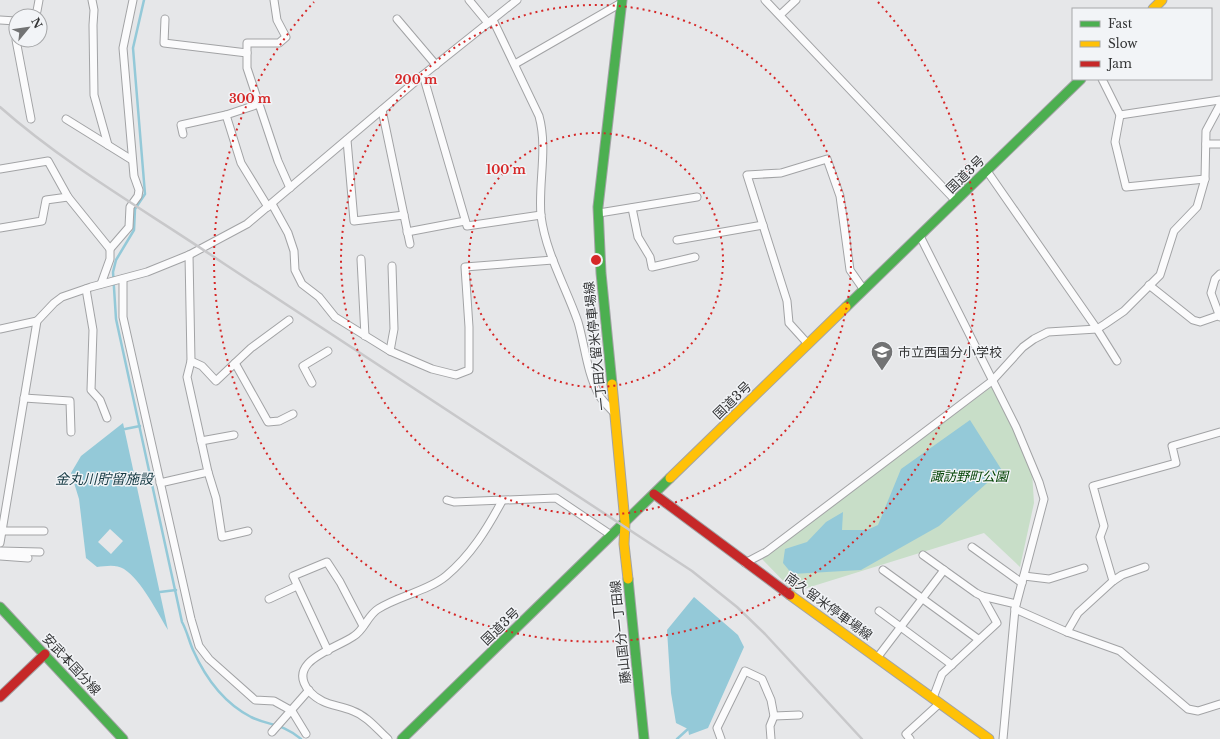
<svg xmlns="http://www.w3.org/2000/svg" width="1220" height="739" viewBox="0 0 1220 739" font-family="'Libre Baskerville','Noto Sans JP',serif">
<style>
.green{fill:#c8dec8}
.water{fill:#94c9d8;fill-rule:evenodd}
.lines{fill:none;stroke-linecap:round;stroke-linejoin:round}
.stream{stroke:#94c9d8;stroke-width:2.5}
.street-casing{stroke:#a2a3a5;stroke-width:9}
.fast-casing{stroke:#a2a3a5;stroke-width:11}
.slow-casing{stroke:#a2a3a5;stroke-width:11}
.jam-casing{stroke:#a2a3a5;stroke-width:11}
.street{stroke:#fbfbfc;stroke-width:7}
.fast{stroke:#4caf50;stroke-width:9}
.slow{stroke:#ffc107;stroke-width:9}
.jam{stroke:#c62828;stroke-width:9}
.rail{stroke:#c8c8ca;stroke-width:2.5}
.ring{fill:none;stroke:#d62828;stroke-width:2;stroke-dasharray:2 4}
.labels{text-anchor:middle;stroke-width:3;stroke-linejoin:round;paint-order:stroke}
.street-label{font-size:13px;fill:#333435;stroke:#f2f4f7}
.poi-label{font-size:13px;fill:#333435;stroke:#f2f4f7;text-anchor:start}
.park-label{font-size:13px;font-style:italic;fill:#014202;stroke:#f2f4f7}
.water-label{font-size:14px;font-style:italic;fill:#163a43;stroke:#f2f4f7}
.centre{fill:#d62828;stroke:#f2f4f7;stroke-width:2}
.ring-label{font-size:12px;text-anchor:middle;font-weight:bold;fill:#d62828;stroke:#f2f4f7;stroke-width:3;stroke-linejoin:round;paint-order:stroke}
</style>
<rect width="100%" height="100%" fill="#e6e7e9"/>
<path class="green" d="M 994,385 L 1032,471 L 1034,503 L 1020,567 L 984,533 L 794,592 L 761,558 Z"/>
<g class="water">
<path d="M 970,420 L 1003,472 L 996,475 L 939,526 L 861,570 L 792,574 L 783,563 L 785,549 L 807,542 L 826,522 L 843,512 L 842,530 L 867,530 L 878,525 L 901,469 Z"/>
<path d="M 123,423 L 168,630 C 157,612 142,581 124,569 C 116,564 106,566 97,567 L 86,558 L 79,499 L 71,473 L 81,456 ZM 110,529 L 123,541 L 111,554 L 98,542 Z"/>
<path d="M 694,597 L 738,635 L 744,647 L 708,728 L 689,735 L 688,729 L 676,723 L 671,693 L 667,630 Z"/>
</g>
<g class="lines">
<g class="stream">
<path d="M 144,0 L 133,48 L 145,194 L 135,209 L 134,230 L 116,260 L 113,272 L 116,319 L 182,622 C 187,631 189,641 193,650 C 205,677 224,703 251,717 C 270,726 282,723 301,739"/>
<path d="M 125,429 L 140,426"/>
<path d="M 160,592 L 176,590"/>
<path d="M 677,739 L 688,729"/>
</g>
<g class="street-casing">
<g id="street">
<path d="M 92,0 L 94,10 L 93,25 L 94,95 L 108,145"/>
<path d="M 469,0 L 488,23"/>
<path d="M 765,0 L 956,201"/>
<path d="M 780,15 L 796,0"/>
<path d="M 32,16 L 37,11 L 39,0"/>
<path d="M 165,19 L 164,43 L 247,53"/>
<path d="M 397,19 L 436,65"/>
<path d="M 0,20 L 16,21"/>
<path d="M 493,20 L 539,116 C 548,149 538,183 541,216 C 546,254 566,287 578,322 C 585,346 587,373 599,395 C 603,402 610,408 615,414"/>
<path d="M 15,21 L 16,34"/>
<path d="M 16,40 L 31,119"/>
<path d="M 515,64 L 621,3"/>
<path d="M 423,75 L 467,226 L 541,215"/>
<path d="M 1102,79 L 1120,115 L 1115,142 L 1126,187 L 1205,179"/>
<path d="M 259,104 L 278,161 L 290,188"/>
<path d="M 382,110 L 410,244"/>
<path d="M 1120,115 L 1220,100"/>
<path d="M 66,119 L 132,160"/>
<path d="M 183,134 L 181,125 L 226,115"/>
<path d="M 347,140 L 354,221 L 404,215"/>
<path d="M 1206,144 L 1220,144"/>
<path d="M 0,169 L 48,161 L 68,197 L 110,249"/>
<path d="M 987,171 L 1097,329 L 1117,361"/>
<path d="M 272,204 L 288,233 L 294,251 L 295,270 L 302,284 L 319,297 L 335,317 L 390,351 L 432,369 L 456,375 L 469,370 L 469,327 L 465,267 L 553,260"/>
<path d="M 268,207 L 241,163 L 226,115 L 259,104 L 247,68 L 247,43 L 279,43 L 286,37 L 277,20 L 274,0"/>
<path d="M 632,208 L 638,237 L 650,257 L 652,267 L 695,257"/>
<path d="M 599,213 L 697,197"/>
<path d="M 0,228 L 42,221 L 46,200 L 68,197"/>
<path d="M 407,232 L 465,221"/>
<path d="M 920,236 L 1016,427 L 1039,482 L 1044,499 L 1015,609 L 1003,739"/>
<path d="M 677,240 L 763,225"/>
<path d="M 189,255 L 191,361 L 202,366 L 216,381 L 251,348 L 289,320"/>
<path d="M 361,259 L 365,336"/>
<path d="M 1220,274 L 1215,279 L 1211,293 L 1220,317"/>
<path d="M 123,279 L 123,317 L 191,619 L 199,646 L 209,659 L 255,700 L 274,701 L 292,711 L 306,734"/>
<path d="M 101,284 L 110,259 L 110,249 L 129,227 L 130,207 L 138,196 L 139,190 L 134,176 L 123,48 L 133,0"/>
<path d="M 1149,285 L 1193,320 L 1200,322 L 1220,315"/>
<path d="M 86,289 L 93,330 L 91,390 L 100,400 L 107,418"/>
<path d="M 0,329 L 37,321"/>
<path d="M 808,344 L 789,323 L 787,301 L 747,175 L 781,173 L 827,159 L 840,196 L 850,270 L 864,290"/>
<path d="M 390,351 L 394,329 L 392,266"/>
<path d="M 235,363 L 268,422 L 279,421 L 293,414"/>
<path d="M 312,383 L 303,366 L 328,351"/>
<path d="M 24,398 L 70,401 L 71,432"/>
<path d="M 201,441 L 234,435"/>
<path d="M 208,472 L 216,498 L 222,537 L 248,531"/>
<path d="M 160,483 L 208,472 L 187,377 L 191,361"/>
<path d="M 447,500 L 454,502 L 556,498 L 611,535"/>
<path d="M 2,531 L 44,531"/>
<path d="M 0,543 L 37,321 L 54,303 L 62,297 L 91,287 L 147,272 L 189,255 L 247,224 L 423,75 L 517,0"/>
<path d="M 972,547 L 1022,583"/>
<path d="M 0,551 L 40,552"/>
<path d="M 923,555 L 976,593 L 982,596 L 1016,604"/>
<path d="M 0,556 L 28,558"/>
<path d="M 745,563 L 766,552 L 992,381 L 1023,347 L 1034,339 L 1048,332 L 1097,329 L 1105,324 L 1124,311 L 1160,275 L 1174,231 L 1197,207 L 1205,179 L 1206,131 L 1220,105"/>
<path d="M 883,570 L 978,639"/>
<path d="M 1024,576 L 1049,579 L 1084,568"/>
<path d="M 1113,581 L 1100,537 L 1104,526 L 1093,486 L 1176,463 L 1172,446 L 1220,432"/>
<path d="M 269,599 L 297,586"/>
<path d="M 1015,609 L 1067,632 L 1120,651 L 1188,709 L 1198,711 L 1220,704"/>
<path d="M 879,611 L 952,665"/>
<path d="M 1067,632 L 1078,613 L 1113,581 L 1122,575 L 1145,567"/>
<path d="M 328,651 L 293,576 L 327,562 L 340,582 L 363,626"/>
<path d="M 877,658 L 944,570"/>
<path d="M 933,698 L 942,674 L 997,623 L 982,596"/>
<path d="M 774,716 L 799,715"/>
<path d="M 272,732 L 309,690"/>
<path d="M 388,739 C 377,729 367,716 353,711 C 336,704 323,706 309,691 C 285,661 336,649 354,636 C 364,630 368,615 378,609 C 398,596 428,591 446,576 C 471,555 487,529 502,501"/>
<path d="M 721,739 L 717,728 L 745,671 L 762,679 L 771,700 L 774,716 L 770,726 L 771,739"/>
<path d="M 910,739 L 906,734 L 940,703"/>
</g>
</g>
<g class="fast-casing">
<g id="fast">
<path d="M 846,307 L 1081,79"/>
<path d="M 612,384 L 601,273 L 598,207 L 622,0"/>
<path d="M 628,579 L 644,739"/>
<path d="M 0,607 L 123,739"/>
<path d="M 402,739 L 670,478"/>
</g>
</g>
<g class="slow-casing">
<g id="slow">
<path d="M 1153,9 L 1162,0"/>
<path d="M 612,384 L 625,522 L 624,544 L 628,579"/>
<path d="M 670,478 L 846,307"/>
<path d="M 790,595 L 989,739"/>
</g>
</g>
<g class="jam-casing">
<g id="jam">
<path d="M 654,494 L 790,595"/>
<path d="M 0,697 L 45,654"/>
</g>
</g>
<use href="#street" class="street"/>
<use href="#fast" class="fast"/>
<use href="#slow" class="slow"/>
<use href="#jam" class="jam"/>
<path class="rail" d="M 0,107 C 68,167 148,212 223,263 C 379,367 536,469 692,571 L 737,607 L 765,634 L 862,739"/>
</g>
<g class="ring">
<circle cx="596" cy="260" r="127"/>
<circle cx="596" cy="260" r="255"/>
<path d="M878 2A382 382 0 1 1 314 2"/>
</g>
<defs>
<g id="school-pin" transform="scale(1.15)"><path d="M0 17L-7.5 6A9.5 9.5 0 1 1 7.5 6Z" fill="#727374" stroke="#f2f4f7"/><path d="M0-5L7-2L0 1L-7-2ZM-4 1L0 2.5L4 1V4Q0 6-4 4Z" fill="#fff"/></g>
</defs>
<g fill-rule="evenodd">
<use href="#school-pin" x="882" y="352"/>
</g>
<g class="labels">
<g class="street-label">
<text transform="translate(965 174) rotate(-44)" y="5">国道3号</text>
<text transform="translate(595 346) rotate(-96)" y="5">一丁田久留米停車場線</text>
<text transform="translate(732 400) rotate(-44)" y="5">国道3号</text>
<text transform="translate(829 606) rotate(36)" y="5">南久留米停車場線</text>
<text transform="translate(500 626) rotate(-44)" y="5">国道3号</text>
<text transform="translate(620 632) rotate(-96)" y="5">藤山国分一丁田線</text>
<text transform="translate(72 664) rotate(47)" y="5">安武本国分線</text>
</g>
<g class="poi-label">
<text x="898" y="357">市立西国分小学校</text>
</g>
<g class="park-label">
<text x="969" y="481">諏訪野町公園</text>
</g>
<g class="water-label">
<text x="104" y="484">金丸川貯留施設</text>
</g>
</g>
<circle cx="596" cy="260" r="6" class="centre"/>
<g class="ring-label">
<text x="416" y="84">200 m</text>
<text x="250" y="103">300 m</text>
<text x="506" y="174">100 m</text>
</g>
<rect x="1072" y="8" width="140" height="72" fill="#f2f4f7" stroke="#a6a7a9"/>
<rect x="1080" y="21" width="20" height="6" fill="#4caf50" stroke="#a6a7a9"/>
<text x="1108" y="28" font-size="12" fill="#333435">Fast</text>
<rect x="1080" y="41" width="20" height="6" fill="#ffc107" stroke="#a6a7a9"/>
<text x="1108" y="48" font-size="12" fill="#333435">Slow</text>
<rect x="1080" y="61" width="20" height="6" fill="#c62828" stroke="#a6a7a9"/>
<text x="1108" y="68" font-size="12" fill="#333435">Jam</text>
<g transform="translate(28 28) rotate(61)"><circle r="19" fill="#f2f4f7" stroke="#a6a7a9"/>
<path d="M0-3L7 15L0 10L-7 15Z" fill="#727374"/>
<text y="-6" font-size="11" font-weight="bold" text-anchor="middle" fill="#333435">N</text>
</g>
</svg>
